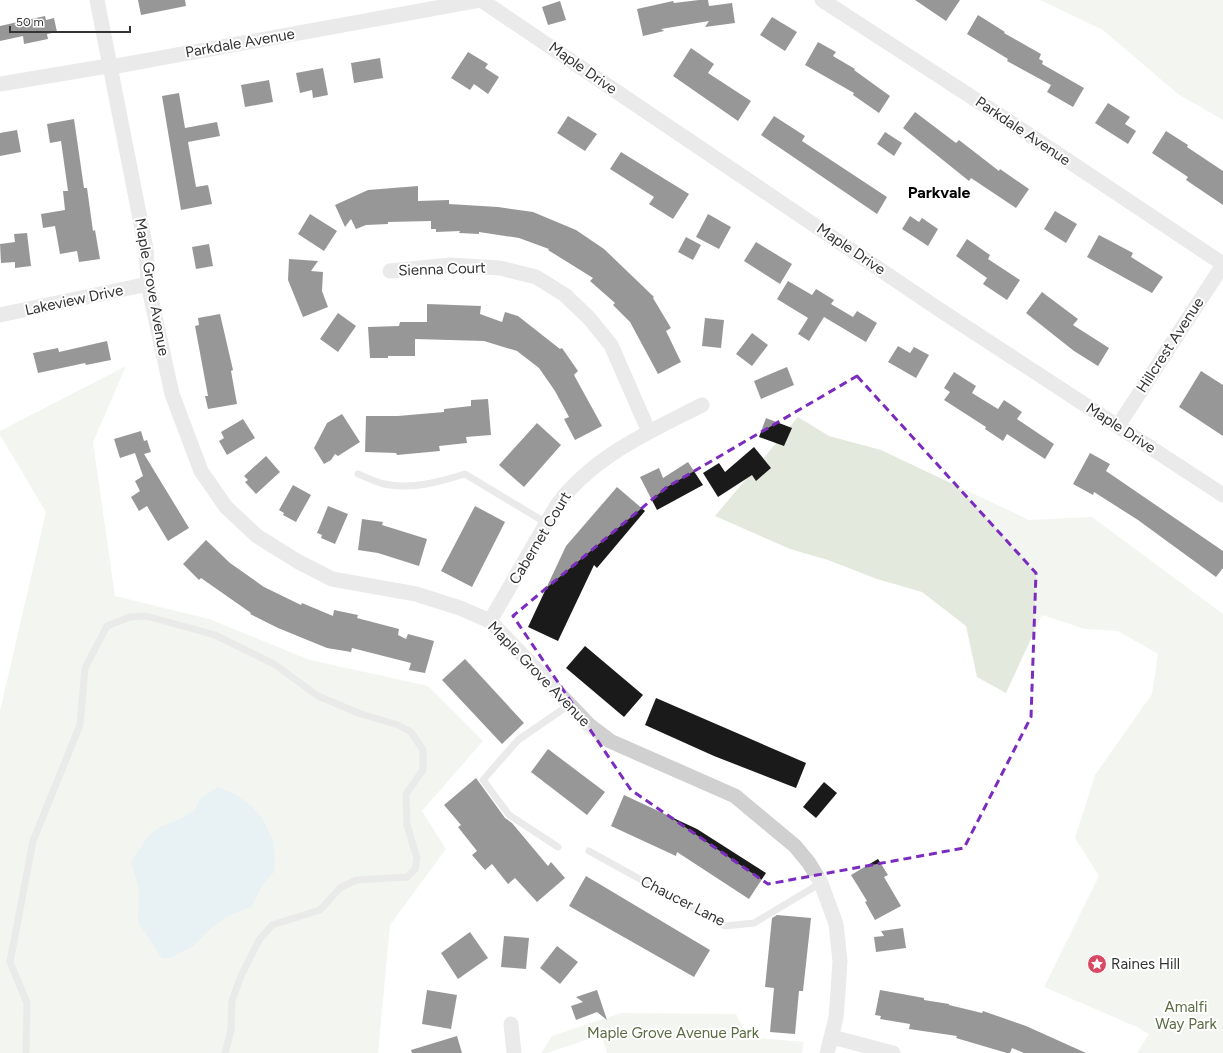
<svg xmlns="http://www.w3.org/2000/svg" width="1223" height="1053" viewBox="0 0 1223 1053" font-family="Figtree,sans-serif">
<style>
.green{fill:#e4e9dd}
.water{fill:#cce0e7}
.building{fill:#1a1a1a}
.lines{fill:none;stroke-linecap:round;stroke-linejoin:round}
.lane{stroke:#d0d0d0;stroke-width:7}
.street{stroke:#d0d0d0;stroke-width:15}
.marked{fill:none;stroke:#7b2cbf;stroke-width:3;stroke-dasharray:8 5;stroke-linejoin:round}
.labels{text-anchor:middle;stroke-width:4;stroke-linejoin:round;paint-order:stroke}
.street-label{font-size:15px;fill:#333;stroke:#fff}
.poi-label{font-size:15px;fill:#333;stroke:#fff;text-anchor:start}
.park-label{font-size:15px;fill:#5b6c43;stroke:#fff}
.neighbourhood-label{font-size:16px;font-weight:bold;fill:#000;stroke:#fff}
</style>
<rect width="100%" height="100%" fill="#fff"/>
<g class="green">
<path d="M 1040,0 L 1223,0 L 1223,120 L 1178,94 L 1103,30 Z"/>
<path d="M 126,366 L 93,442 L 115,596 L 209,619 L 310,660 L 428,686 L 483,741 L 422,811 L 446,849 L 390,925 L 378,1053 L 0,1053 L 0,711 L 46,512 L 0,435 L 0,431 Z"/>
<path d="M 798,417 L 829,436 L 881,450 L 1029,520 L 1092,517 L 1223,614 L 1223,1053 L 1137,1053 L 1149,1034 L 1137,1027 L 1044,987 L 1099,876 L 1075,838 L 1095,775 L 1152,694 L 1158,654 L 1118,631 L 1085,629 L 1042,615 L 1006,693 L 977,677 L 966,626 L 922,592 L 877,579 L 828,560 L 790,549 L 715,516 Z"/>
<path d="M 621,1013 L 736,1014 L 748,1037 L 804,1042 L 802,1053 L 607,1053 L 601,1035 L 547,1053 L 541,1053 L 552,1036 Z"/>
</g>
<path class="water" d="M 218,787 L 235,794 L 251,806 L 263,819 L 273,841 L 275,857 L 274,872 L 264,883 L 251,907 L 226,917 L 209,930 L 193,946 L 170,958 L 162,958 L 138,922 L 139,889 L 131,862 L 147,838 L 160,827 L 181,819 L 195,810 L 200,799 Z"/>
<g class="building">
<path d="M 138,0 L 185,0 L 186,6 L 141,15 Z"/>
<path d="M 699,0 L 708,0 L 709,6 L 732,3 L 735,23 L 705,27 L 709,21 L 661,29 L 664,31 L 643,36 L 637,9 L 673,1 L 674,3 Z"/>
<path d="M 915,0 L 960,0 L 946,21 Z"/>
<path d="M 560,1 L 566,20 L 548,25 L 542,7 Z"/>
<path d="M 978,15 L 1005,32 L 1004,33 L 1041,54 L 1039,59 L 1043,61 L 1042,64 L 1084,88 L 1073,107 L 1047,92 L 1051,85 L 1007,61 L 1008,59 L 967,34 Z"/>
<path d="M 45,16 L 46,20 L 54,18 L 57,32 L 47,34 L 48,39 L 24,44 L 23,36 L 0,41 L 0,26 Z"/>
<path d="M 772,17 L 797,32 L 785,51 L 760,35 Z"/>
<path d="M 818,42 L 836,52 L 833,56 L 855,69 L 854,70 L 890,96 L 879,113 L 853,95 L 854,93 L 805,65 Z"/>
<path d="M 691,48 L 714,64 L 708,73 L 751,101 L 738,121 L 673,76 Z"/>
<path d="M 468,52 L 488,64 L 485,68 L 499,77 L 488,94 L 474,84 L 470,90 L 451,78 Z"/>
<path d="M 380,58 L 383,78 L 354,83 L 351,63 Z"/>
<path d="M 323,68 L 328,95 L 313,98 L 312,90 L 300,93 L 296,73 Z"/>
<path d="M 269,80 L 273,102 L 245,107 L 241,85 Z"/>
<path d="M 179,93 L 185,128 L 217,122 L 220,136 L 188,142 L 196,187 L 208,185 L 212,204 L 181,210 L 162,96 Z"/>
<path d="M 1108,103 L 1130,117 L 1125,124 L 1136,131 L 1128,144 L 1095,123 Z"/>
<path d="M 915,112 L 956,143 L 959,140 L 999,171 L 1000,169 L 1029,189 L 1016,208 L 971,178 L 969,181 L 903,128 Z"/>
<path d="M 568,116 L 597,134 L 585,151 L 557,133 Z"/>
<path d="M 774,116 L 805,136 L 802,141 L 887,197 L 877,214 L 761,135 Z"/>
<path d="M 74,119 L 84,188 L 87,188 L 93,231 L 95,230 L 100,259 L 79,262 L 77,251 L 60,254 L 55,226 L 43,228 L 41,214 L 65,210 L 63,191 L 68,191 L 61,141 L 50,143 L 47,124 Z"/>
<path d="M 17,130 L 21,152 L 0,156 L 0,133 Z"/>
<path d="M 1166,131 L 1188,145 L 1187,147 L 1223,171 L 1223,205 L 1186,180 L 1188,177 L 1152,153 Z"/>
<path d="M 885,132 L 902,143 L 894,156 L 877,144 Z"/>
<path d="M 621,152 L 689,194 L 673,219 L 649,204 L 654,197 L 610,169 Z"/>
<path d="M 418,186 L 418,201 L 449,200 L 449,204 L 498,207 L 533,212 L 576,230 L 604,249 L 654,297 L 653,298 L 671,328 L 666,331 L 681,362 L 658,374 L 630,322 L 613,305 L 615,303 L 590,281 L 593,278 L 548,250 L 549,249 L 519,238 L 479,232 L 479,234 L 459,233 L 460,231 L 436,232 L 436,229 L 431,229 L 431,221 L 388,222 L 388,224 L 366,225 L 356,229 L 351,219 L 345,227 L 335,205 L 368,190 Z"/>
<path d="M 1055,211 L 1077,224 L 1066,243 L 1044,229 Z"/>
<path d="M 310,214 L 337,231 L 324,251 L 298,234 Z"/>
<path d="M 708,214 L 731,227 L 719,249 L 696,237 Z"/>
<path d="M 910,216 L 919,222 L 922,218 L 938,229 L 928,246 L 902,229 Z"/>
<path d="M 27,233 L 31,266 L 15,268 L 15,262 L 1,263 L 0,244 L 15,242 L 14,234 Z"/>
<path d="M 1099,235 L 1133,253 L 1131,257 L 1163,277 L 1152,293 L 1087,257 Z"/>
<path d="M 686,237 L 701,245 L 693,260 L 678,252 Z"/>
<path d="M 967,239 L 990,255 L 988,259 L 1020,280 L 1007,300 L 983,284 L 987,278 L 956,256 Z"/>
<path d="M 756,242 L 792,264 L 780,284 L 744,261 Z"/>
<path d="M 209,244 L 213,266 L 196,269 L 192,247 Z"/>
<path d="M 289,259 L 318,261 L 311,271 L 323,272 L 322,291 L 328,307 L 303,317 L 288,280 Z"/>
<path d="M 788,281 L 812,295 L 816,289 L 834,300 L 831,304 L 853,317 L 857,311 L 877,323 L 866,342 L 824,317 L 809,341 L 798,334 L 808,318 L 777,299 Z"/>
<path d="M 1042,292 L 1078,319 L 1073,325 L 1109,348 L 1098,366 L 1074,351 L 1026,313 Z"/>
<path d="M 427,304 L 481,306 L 480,314 L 502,322 L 505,312 L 518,316 L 560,349 L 562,348 L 578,371 L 574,375 L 602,426 L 575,440 L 564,419 L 569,417 L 555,391 L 539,368 L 517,351 L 484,341 L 415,339 L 415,356 L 388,356 L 388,358 L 370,358 L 368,327 L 399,326 L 400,322 L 427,322 Z"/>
<path d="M 338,313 L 356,326 L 338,352 L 320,339 Z"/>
<path d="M 220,314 L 233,370 L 231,371 L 237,404 L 208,409 L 205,396 L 208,396 L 195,326 L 199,325 L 198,318 Z"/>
<path d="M 705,318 L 724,320 L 721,348 L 702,346 Z"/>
<path d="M 752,333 L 768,345 L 752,366 L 736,354 Z"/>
<path d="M 107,341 L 111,360 L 86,365 L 85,363 L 38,373 L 33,353 L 58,348 L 59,352 Z"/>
<path d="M 898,346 L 910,353 L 914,347 L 929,355 L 916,378 L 888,362 Z"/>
<path d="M 787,367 L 794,385 L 761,399 L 754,381 Z"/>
<path d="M 1201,371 L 1223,385 L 1223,436 L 1179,407 Z"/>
<path d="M 954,372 L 976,386 L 972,393 L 998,409 L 1004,400 L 1022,412 L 1017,419 L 1054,444 L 1045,459 L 1007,434 L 1003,441 L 985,429 L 986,427 L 944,400 L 950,392 L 944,388 Z"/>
<path d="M 488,399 L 491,435 L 466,437 L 467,443 L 439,446 L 440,451 L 397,455 L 396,453 L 365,452 L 366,416 L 398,416 L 444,412 L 444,409 L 471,406 L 471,400 Z"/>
<path d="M 342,414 L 360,442 L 338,456 L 335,454 L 331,460 L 324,464 L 314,448 L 327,423 Z"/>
<path d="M 766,418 L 792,428 L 784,446 L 759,437 Z"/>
<path d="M 243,419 L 255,438 L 227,455 L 219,441 L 224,438 L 221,432 Z"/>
<path d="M 537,423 L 561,445 L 524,487 L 499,465 Z"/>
<path d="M 141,431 L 144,441 L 147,440 L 151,452 L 144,454 L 189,528 L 168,541 L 147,506 L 139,511 L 131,497 L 140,491 L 135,481 L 143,476 L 135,453 L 120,458 L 114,439 Z"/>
<path d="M 754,447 L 771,468 L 756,481 L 752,475 L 718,497 L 703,473 L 719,463 L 725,472 Z"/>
<path d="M 1090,453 L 1110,464 L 1106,471 L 1223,551 L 1223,568 L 1216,577 L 1138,520 L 1094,492 L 1093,495 L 1073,484 Z"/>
<path d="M 266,456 L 280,472 L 256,494 L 245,482 L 248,480 L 244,476 Z"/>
<path d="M 688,462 L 703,485 L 657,510 L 640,477 L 659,468 L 663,478 Z"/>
<path d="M 293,485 L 311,495 L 296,522 L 283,515 L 284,513 L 279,510 Z"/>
<path d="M 617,487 L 645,511 L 597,568 L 594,565 L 558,641 L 528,627 L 566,546 Z"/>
<path d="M 328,506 L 348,514 L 335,544 L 321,538 L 322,535 L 317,533 Z"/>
<path d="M 475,506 L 505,522 L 472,587 L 441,571 Z"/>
<path d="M 362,519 L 383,522 L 382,525 L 427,539 L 419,566 L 378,553 L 358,550 Z"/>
<path d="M 206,540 L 230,563 L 264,587 L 301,605 L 302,603 L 333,616 L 334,610 L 358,615 L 357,618 L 399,629 L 398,635 L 406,639 L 408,634 L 434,641 L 425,673 L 409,670 L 411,663 L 352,648 L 351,652 L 327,648 L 278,628 L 250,614 L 251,613 L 201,578 L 199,580 L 183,564 Z"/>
<path d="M 585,646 L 643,695 L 624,717 L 566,668 Z"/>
<path d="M 465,659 L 524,723 L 502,744 L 442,680 Z"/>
<path d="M 656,698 L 806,763 L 796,788 L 714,756 L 645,725 Z"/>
<path d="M 548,749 L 605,792 L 587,815 L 531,772 Z"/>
<path d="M 476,778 L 505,818 L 512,823 L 548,866 L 551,862 L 565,878 L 537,902 L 515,878 L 508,884 L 492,864 L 485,870 L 472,855 L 477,851 L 458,827 L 461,825 L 444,805 Z"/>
<path d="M 824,782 L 837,793 L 816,818 L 803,807 Z"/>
<path d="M 624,795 L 697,829 L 766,873 L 749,899 L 677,852 L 676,856 L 611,826 Z"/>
<path d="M 878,859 L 888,875 L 884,877 L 901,906 L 875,920 L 865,902 L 867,901 L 851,875 Z"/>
<path d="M 586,876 L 710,950 L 694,977 L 569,906 Z"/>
<path d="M 777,915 L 811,918 L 803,991 L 799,991 L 795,1034 L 770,1032 L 774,988 L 765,987 L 772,918 Z"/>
<path d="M 903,928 L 906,948 L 876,952 L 874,937 L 884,936 L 881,931 Z"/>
<path d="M 470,932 L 488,958 L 458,979 L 441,953 Z"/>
<path d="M 504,936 L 529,938 L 526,969 L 501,967 Z"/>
<path d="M 557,946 L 578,962 L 560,984 L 540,968 Z"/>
<path d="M 427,990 L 457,995 L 451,1029 L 422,1024 Z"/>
<path d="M 597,990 L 607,1020 L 597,1012 L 576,1020 L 571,1006 L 583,1002 L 576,997 Z"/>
<path d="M 880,990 L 924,998 L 924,1000 L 949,1004 L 949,1005 L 982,1013 L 983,1011 L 1026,1026 L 1086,1053 L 1024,1053 L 1012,1048 L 1010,1053 L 1007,1053 L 956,1038 L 957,1036 L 909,1029 L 910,1024 L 880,1019 L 881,1016 L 875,1015 Z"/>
<path d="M 457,1036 L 462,1053 L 412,1053 L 411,1050 Z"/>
</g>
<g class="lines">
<g class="lane">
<path d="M 358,474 C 366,477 375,482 384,484 C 411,490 439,482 465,474 L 543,521 L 544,527"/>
<path d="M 558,847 L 509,815 L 483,780 L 518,740 L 569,705"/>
<path d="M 589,851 L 725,926 L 754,923 L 821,883"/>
<path d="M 26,1053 L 27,1003 L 10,962 L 33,841 L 80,725 L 85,668 L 107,626 L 130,617 L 146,616 L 215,635 L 274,664 L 318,696 L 361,714 L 398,725 L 411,732 L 423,750 L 423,770 L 406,794 L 407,825 L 417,858 L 415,869 L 407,877 L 356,880 L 340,888 L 320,910 L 272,925 L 259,940 L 241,976 L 232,1001 L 231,1030 L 225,1053"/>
</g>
<g class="street">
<path d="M 97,0 L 146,249 L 148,284 L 172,394 L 201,471 L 226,507 L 257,536 L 297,561 L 332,579 L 416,594 L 460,608 L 490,621 L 589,725 L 610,741 L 735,796 L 795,846 L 809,863 L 821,883 L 836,924 L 840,961 L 838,992 L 836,1018 L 827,1053"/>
<path d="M 481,0 L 937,308 L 1223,495"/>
<path d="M 822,0 L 1004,118 L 1223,264"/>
<path d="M 0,84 L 108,66 L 111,67 L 480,0"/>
<path d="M 390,271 L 451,265 L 500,268 L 536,277 L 565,295 L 589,318 L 611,345 L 649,432"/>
<path d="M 0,315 L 148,284"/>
<path d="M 1118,426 L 1223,265"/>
<path d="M 490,621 L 557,505 C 593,456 649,432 702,405"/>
<path d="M 511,1024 L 514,1053"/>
<path d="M 832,1037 L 893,1053"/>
</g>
</g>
<path d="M0 0H1223V1053H0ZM 857,376 L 1036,573 L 1031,717 L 964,848 L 768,884 L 631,790 L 513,616 L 667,487 Z" fill="#fff" fill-opacity=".55" fill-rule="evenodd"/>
<path class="marked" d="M 857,376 L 1036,573 L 1031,717 L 964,848 L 768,884 L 631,790 L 513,616 L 667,487 Z"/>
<defs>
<g id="sight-disc" transform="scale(1)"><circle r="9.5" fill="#d74863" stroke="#fff"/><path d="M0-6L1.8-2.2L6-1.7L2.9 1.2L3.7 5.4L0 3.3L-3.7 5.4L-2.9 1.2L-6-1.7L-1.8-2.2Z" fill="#fff"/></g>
</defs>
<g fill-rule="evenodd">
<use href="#sight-disc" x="1097" y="964"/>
</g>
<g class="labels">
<g class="street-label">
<text transform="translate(240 43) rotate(-10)" y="5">Parkdale Avenue</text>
<text transform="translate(583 68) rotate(35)" y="5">Maple Drive</text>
<text transform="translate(1023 131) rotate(34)" y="5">Parkdale Avenue</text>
<text transform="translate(851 249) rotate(34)" y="5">Maple Drive</text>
<text transform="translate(442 269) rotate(-2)" y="5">Sienna Court</text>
<text transform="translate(152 287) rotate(80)" y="5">Maple Grove Avenue</text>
<text transform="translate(74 300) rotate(-12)" y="5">Lakeview Drive</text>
<text transform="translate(1170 345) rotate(-57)" y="5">Hillcrest Avenue</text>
<text transform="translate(1121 428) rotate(33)" y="5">Maple Drive</text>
<text transform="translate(540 538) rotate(-59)" y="5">Cabernet Court</text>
<text transform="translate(539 674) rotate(46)" y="5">Maple Grove Avenue</text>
<text transform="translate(683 901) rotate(27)" y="5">Chaucer Lane</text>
</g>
<g class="poi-label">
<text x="1111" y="969">Raines Hill</text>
</g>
<g class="park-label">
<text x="1186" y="1012">Amalfi<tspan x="1186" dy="17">Way Park</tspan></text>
<text x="673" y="1038">Maple Grove Avenue Park</text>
</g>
<g class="neighbourhood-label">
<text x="939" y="198">Parkvale</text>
</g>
</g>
<path d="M10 26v6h120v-6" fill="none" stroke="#333333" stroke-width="2"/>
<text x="16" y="26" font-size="12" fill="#333333" stroke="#ffffff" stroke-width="3" paint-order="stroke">50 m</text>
</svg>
